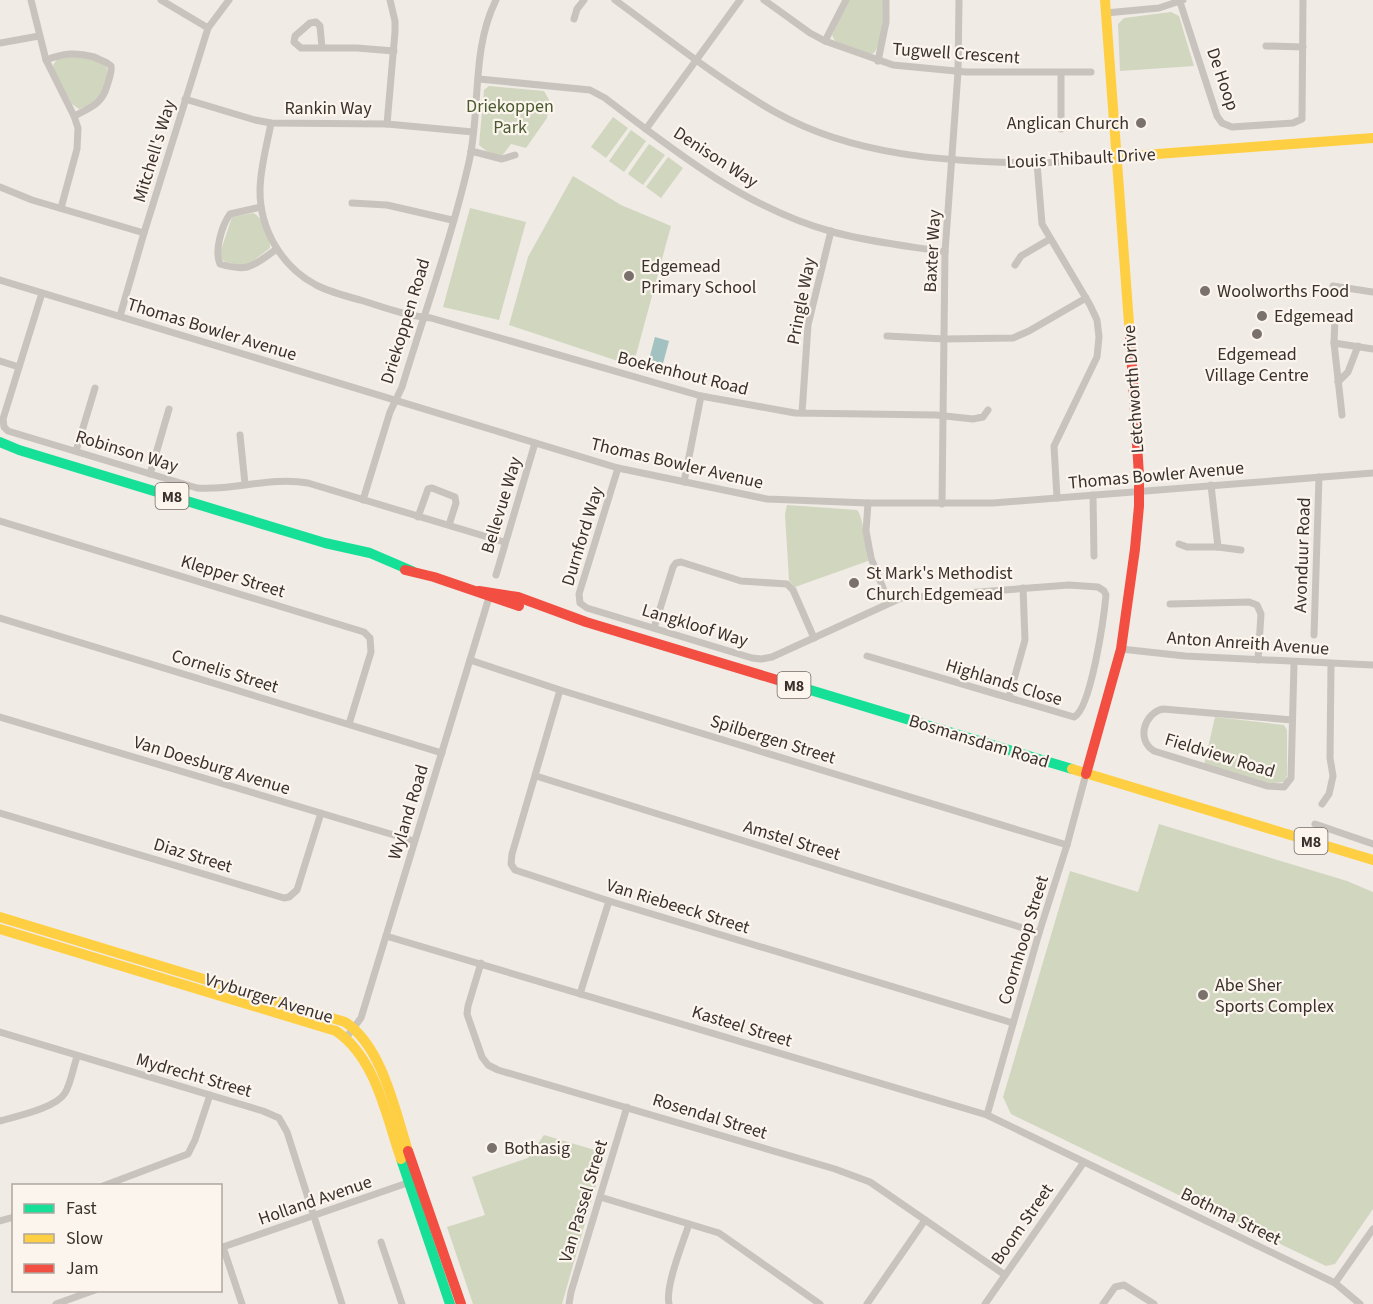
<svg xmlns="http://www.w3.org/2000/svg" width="1373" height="1304" viewBox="0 0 1373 1304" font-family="'Source Sans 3',sans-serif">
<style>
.green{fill:#d1d6bf}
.water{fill:#a1c2c1}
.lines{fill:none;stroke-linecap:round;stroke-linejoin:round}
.street{stroke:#c9c3be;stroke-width:7}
.fast{stroke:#16e098;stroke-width:10}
.slow{stroke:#ffcf43;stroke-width:10}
.jam{stroke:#f24e42;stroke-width:10}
.poi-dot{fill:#7a716c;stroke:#fbf5ee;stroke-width:2}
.labels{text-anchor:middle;stroke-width:4.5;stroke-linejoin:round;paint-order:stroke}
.shield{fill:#fbf5ee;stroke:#756b66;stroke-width:1.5}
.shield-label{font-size:16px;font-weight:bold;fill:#3b302b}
.street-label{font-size:18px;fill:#3b302b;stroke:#fbf5ee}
.park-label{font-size:18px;fill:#4a5a2e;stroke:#fbf5ee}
.poi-label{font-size:18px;fill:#3b302b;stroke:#fbf5ee;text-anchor:start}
</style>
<rect width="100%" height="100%" fill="#f0ebe5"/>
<g class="green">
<path d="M 849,0 L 883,0 C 883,16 884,40 874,53 L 870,54 L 835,41 L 832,35 Z"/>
<path d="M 1171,12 L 1179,16 L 1194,66 L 1120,71 L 1118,24 L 1124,18 Z"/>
<path d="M 80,56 C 87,58 97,60 104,64 C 112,70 104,94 97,100 C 93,104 85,107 79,109 L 72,104 L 54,70 L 53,65 L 58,58 Z"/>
<path d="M 489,86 L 544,91 L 549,100 L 547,118 L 526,148 L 511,144 L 502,156 L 489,153 L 479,145 L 484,90 Z"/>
<path d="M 613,117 L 628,128 L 606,158 L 591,147 Z"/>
<path d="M 631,130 L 646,141 L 624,172 L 609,161 Z"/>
<path d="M 649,144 L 665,155 L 643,185 L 628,174 Z"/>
<path d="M 668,157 L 683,168 L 661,198 L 646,187 Z"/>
<path d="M 573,176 L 621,205 L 671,226 L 633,366 L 509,325 L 528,257 Z"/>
<path d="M 470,208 L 526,222 L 499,320 L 443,307 Z"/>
<path d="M 253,213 C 263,217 270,237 270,248 L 248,265 L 240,266 L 223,261 L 220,253 L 232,217 Z"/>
<path d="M 787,505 L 857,510 C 864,517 865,548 868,561 L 795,587 L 789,580 L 785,514 Z"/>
<path d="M 1215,717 L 1284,725 L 1287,730 L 1287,775 L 1285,781 C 1266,789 1224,770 1204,765 Z"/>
<path d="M 1159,824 L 1347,881 L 1373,892 L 1373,1209 L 1335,1264 L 1326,1266 L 1011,1114 L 1003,1097 L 1070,871 L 1138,892 Z"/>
<path d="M 544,1135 L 605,1153 L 562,1304 L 473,1304 L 447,1227 L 485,1215 L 472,1177 L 528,1158 Z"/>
</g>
<path class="water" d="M 655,337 L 669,341 L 661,371 L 647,367 Z"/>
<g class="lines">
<g class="street">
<path d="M 31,0 L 46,60 L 74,116 L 78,128 L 77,149 L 61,208"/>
<path d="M 161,0 L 208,28"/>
<path d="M 615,0 C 667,38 719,80 775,112 C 853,156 947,162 1035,163 C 1062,163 1089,159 1116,157"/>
<path d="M 764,0 L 810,33 L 825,41 L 893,65 L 966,72 L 1091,72"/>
<path d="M 1180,2 L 1217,116 L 1222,123 L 1232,127 L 1293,123 L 1302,119 L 1303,0"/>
<path d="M 1106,13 L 1159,8 L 1183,0"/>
<path d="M 574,19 L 577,9 L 584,0"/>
<path d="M 825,41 L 846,0"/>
<path d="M 0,43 L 39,36"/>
<path d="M 1266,46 L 1303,47"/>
<path d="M 322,48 L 320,26 L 316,22 L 310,23 L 295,36 L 294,42 L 301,48 L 357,48 L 394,51"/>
<path d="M 46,60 C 64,53 75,52 94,57 C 100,60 106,61 111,66 C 112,73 109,79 107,86 C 102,104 90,108 74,116"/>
<path d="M 878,61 L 886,22 L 886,0"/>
<path d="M 1061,73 L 1061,129"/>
<path d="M 479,79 L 590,90 L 605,98 C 674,151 747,209 833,232 C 870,242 908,246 945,252"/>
<path d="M 185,99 L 255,120 L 271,123 L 387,124 L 473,132"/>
<path d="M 271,123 C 267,145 260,168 260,191 C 260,230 282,267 316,285 C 330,292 345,296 360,300 C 383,307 406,316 431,318 L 701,396 L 795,413 L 936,415 L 973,419 L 983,417 L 988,410"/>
<path d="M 387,124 L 395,32 L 395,21 L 390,0"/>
<path d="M 646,129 L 740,0"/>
<path d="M 471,151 L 502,159 L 515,155"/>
<path d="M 1037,163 L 1042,224 L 1090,305 L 1097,320 L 1099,337 L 1097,357 L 1054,446 L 1057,498"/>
<path d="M 0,187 L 32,200 L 144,233"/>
<path d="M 352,203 L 387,205 L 452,220"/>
<path d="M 261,207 L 230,214 C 222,225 214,251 220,264 C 250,273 253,265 277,249"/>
<path d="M 1015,265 L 1021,256 L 1050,239"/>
<path d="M 0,280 L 618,468 L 767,499 L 868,503 L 993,503 L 1373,473"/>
<path d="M 1333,286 L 1373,292"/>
<path d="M 42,293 L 3,419 L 4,427 L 8,431 L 197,488 C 234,491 271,476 308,483 L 504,542"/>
<path d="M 120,316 L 144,233 L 208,28 L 229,0"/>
<path d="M 1335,317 L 1334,343 L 1342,415"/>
<path d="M 887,336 L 944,339 L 1013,338 L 1029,331 L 1086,298"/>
<path d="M 1334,343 L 1373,349"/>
<path d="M 0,361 L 19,367"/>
<path d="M 1338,382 L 1348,372 L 1358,346"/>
<path d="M 802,413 L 808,325 L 831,231"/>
<path d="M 240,435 L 245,484"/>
<path d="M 76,451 L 95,388"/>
<path d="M 618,468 L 579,594 L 580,603 L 587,608 L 752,658 L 761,659 L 772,657 L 901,598 L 1069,585 L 1098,587 L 1104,591 L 1106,595 C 1104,617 1091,709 1074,717 L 867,656"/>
<path d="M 150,474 L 169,409"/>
<path d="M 684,482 L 701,396"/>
<path d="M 1211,485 L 1218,547"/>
<path d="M 1093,495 L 1094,556"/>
<path d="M 363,500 L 390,412 L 402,387 C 424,314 452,237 469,162 C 481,109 471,50 496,0"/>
<path d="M 868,503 L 866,531 L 871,558 L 889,603"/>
<path d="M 942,504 L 945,252 L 958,72 L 959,0"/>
<path d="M 418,517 L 428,489 L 432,488 L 455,497 L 456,503 L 449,525"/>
<path d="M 0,521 L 364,632 L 370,638 L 371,652 L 349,724"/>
<path d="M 1179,544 L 1187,547 L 1218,547 L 1241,550"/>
<path d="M 496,575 L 535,443"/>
<path d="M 1170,604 L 1249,602 L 1257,605 L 1261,614 L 1258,660"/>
<path d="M 0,618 L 442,753"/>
<path d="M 654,628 L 673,567 L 676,563 L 681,562 L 741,581 L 787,584 L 793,590 L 814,638"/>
<path d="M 1314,635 L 1319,477"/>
<path d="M 1121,649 L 1185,656 L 1373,665"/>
<path d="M 470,660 L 560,690 L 1067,845"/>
<path d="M 560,690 L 512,854 L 511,864 L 515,870 L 609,901 L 1013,1023"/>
<path d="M 1009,697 L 1025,640 L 1023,588"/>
<path d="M 0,717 L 414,841"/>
<path d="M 1292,720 L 1163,709 C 1144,713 1136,740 1154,751 L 1267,786 L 1284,787 L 1291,778 L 1294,663"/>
<path d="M 536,776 L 1039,933"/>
<path d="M 1322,804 L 1329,794 L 1333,776 L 1330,758 L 1331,664"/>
<path d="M 0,813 L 284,898 L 289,897 L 297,890 L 321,813"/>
<path d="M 1315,824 L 1373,844"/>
<path d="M 386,936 L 987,1115 L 1335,1283 L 1360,1304"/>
<path d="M 481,963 L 468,1006 L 467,1014 L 482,1057 L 488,1065 L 498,1070 L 835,1169 L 870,1182 L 1005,1275"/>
<path d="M 580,994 L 609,901"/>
<path d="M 0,1032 L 263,1111 L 279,1118 L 287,1132 L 342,1304"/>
<path d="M 346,1038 L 361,1018 L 490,594"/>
<path d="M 987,1115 L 1039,933 L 1067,845 L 1086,774"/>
<path d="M 0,1121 C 17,1116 56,1108 65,1093 C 71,1083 73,1068 77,1057"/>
<path d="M 103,1186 L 188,1154 L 195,1140 L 210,1095"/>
<path d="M 600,1197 L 719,1233 L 820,1304"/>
<path d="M 0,1221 L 14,1217"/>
<path d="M 381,1242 L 402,1304"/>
<path d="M 223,1247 L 242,1304"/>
<path d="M 220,1248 L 410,1182"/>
<path d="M 1335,1283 L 1373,1229"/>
<path d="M 56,1304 L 95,1290"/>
<path d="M 569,1304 L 571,1292 L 627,1107"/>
<path d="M 669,1304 C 665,1286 683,1243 689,1224"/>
<path d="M 867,1304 L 925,1220"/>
<path d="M 985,1304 L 1084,1162"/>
<path d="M 1103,1304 L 1115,1287 L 1124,1285 L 1154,1304"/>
</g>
<g class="fast">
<path d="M 0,442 L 19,450 L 325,543 L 370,553 L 412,571"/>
<path d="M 797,686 L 1072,769"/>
<path d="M 401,1159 L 450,1304"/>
</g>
<g class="slow">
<path d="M 1105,0 L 1130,337"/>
<path d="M 1116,157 L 1373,138"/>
<path d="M 1072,769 L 1373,860"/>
<path d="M 0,917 L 345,1022 C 382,1046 395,1110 408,1151"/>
<path d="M 0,929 L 336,1031 C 376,1058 386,1116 401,1159"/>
</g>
<g class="jam">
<path d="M 405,570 L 434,577 L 519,606"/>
<path d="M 479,591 L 518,597 L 586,622 L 797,686"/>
<path d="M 1086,774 L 1121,649 L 1135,549 L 1139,506 L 1139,475 L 1130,337"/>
<path d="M 408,1151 L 461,1304"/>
</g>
</g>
<g class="poi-dot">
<circle cx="1141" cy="123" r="6"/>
<circle cx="629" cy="276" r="6"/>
<circle cx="1205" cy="291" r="6"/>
<circle cx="1262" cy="316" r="6"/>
<circle cx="1257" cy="334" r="6"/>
<circle cx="854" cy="583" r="6"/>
<circle cx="1203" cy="995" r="6"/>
<circle cx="492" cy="1148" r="6"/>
</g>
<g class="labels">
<g class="shield">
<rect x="155.5" y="483" width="33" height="26" rx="4.5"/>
<rect x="777.5" y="672" width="33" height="26" rx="4.5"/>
<rect x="1294.5" y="828" width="33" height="26" rx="4.5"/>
</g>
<g class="shield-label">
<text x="172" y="502">M8</text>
<text x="794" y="691">M8</text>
<text x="1311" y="847">M8</text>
</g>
<g class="street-label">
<text transform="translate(956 53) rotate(4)" y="6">Tugwell Crescent</text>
<text transform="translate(1223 79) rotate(71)" y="6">De Hoop</text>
<text x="328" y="114">Rankin Way</text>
<text transform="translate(154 151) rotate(-73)" y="6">Mitchell's Way</text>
<text transform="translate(716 157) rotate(33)" y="6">Denison Way</text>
<text transform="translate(1081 158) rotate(-3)" y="6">Louis Thibault Drive</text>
<text transform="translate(932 251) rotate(-87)" y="6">Baxter Way</text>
<text transform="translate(801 301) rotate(-79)" y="6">Pringle Way</text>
<text transform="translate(405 321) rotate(-73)" y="6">Driekoppen Road</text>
<text transform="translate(212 329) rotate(17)" y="6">Thomas Bowler Avenue</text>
<text transform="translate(683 373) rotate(14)" y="6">Boekenhout Road</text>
<text transform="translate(1133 389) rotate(-94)" y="6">Letchworth Drive</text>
<text transform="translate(127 451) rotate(17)" y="6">Robinson Way</text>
<text transform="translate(677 463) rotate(13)" y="6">Thomas Bowler Avenue</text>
<text transform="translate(1156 475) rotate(-5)" y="6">Thomas Bowler Avenue</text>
<text transform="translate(501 505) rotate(-73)" y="6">Bellevue Way</text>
<text transform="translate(582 536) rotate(-73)" y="6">Durnford Way</text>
<text transform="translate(1302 555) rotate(-88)" y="6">Avonduur Road</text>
<text transform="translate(233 576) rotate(17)" y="6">Klepper Street</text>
<text transform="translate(695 625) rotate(17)" y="6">Langkloof Way</text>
<text transform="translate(1248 643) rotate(4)" y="6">Anton Anreith Avenue</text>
<text transform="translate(225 671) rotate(17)" y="6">Cornelis Street</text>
<text transform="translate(1004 682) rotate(17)" y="6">Highlands Close</text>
<text transform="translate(773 739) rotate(17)" y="6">Spilbergen Street</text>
<text transform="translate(979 741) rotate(17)" y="6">Bosmansdam Road</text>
<text transform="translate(1220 755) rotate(17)" y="6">Fieldview Road</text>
<text transform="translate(212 765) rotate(17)" y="6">Van Doesburg Avenue</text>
<text transform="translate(408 812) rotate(-73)" y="6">Wyland Road</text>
<text transform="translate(792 840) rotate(17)" y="6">Amstel Street</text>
<text transform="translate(193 855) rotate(17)" y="6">Diaz Street</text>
<text transform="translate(678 906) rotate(17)" y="6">Van Riebeeck Street</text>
<text transform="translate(1023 940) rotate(-73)" y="6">Coornhoop Street</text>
<text transform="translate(269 998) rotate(17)" y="6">Vryburger Avenue</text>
<text transform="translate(742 1026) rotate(17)" y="6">Kasteel Street</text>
<text transform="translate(194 1075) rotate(16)" y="6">Mydrecht Street</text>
<text transform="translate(710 1116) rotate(17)" y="6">Rosendal Street</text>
<text transform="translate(315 1200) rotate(-19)" y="6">Holland Avenue</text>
<text transform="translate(583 1201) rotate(-73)" y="6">Van Passel Street</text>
<text transform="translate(1231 1216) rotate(26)" y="6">Bothma Street</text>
<text transform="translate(1022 1224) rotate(-55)" y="6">Boom Street</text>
</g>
<g class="park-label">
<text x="510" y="112">Driekoppen<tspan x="510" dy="21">Park</tspan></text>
</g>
<g class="poi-label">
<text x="1129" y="129" text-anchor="end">Anglican Church</text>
<text x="641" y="272">Edgemead<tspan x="641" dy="21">Primary School</tspan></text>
<text x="1217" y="297">Woolworths Food</text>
<text x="1274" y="322">Edgemead</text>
<text x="1257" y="360" text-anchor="middle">Edgemead<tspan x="1257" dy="21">Village Centre</tspan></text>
<text x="866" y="579">St Mark's Methodist<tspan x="866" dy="21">Church Edgemead</tspan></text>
<text x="1215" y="991">Abe Sher<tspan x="1215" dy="21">Sports Complex</tspan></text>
<text x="504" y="1154">Bothasig</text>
</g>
</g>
<rect x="12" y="1184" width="210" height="108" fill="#fbf5ee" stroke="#aea6a0" stroke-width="1.5"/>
<rect x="24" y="1204" width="30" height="9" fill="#16e098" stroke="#aea6a0" stroke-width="1.5"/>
<text x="66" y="1214" font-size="18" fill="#3b302b">Fast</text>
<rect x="24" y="1234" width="30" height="9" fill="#ffcf43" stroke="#aea6a0" stroke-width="1.5"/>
<text x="66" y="1244" font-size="18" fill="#3b302b">Slow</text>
<rect x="24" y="1264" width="30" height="9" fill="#f24e42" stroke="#aea6a0" stroke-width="1.5"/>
<text x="66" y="1274" font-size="18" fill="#3b302b">Jam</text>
</svg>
